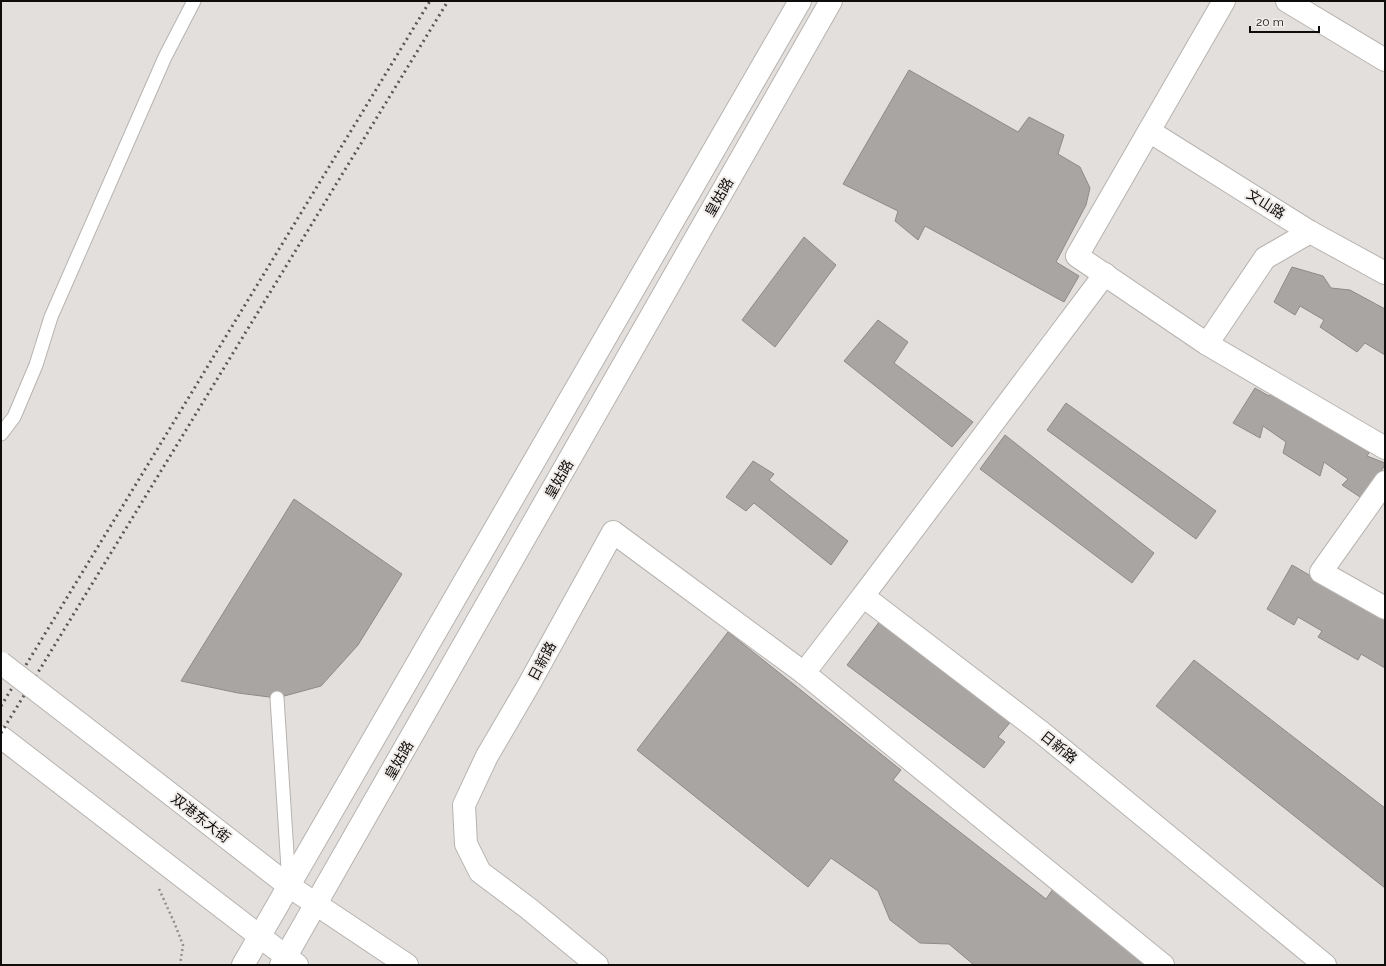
<svg xmlns="http://www.w3.org/2000/svg" width="1386" height="966" viewBox="0 0 1386 966" font-family="Raleway,'Noto Sans SC',sans-serif">
<style>
.building{fill:#a9a5a3;stroke:#8e8a88}
.lines{fill:none;stroke-linecap:round;stroke-linejoin:round}
.lane-casing{stroke:#b6b3b0;stroke-width:15}
.street-casing{stroke:#b6b3b0;stroke-width:24}
.secondary-casing{stroke:#b6b3b0;stroke-width:24}
.primary-casing{stroke:#b6b3b0;stroke-width:24}
.path{stroke:#928f8d;stroke-width:2.5;stroke-dasharray:2 3;stroke-linecap:butt}
.lane{stroke:#fff;stroke-width:13}
.street{stroke:#fff;stroke-width:22}
.secondary{stroke:#fff;stroke-width:22}
.primary{stroke:#fff;stroke-width:22}
.rail{stroke:#5a5856;stroke-width:3;stroke-dasharray:2 4;stroke-linecap:butt}
.primary-bridge-casing{stroke:#b6b3b0;stroke-width:24;stroke-linecap:butt}
.primary-bridge{stroke:#fff;stroke-width:22}
.labels{text-anchor:middle;stroke-width:4;stroke-linejoin:round;paint-order:stroke}
.street-label{font-size:14px;fill:#0e0d0c;stroke:#f0ecea}
</style>
<rect width="100%" height="100%" fill="#e3dfdd"/>
<g class="building">
<path d="M 909,70 L 1018,132 L 1029,117 L 1064,135 L 1058,154 L 1080,167 L 1090,188 L 1086,205 L 1056,262 L 1079,276 L 1064,302 L 925,226 L 918,240 L 895,221 L 898,211 L 843,184 Z"/>
<path d="M 804,237 L 836,265 L 775,347 L 742,320 Z"/>
<path d="M 1292,267 L 1323,276 L 1331,288 L 1350,290 L 1385,309 L 1385,355 L 1365,343 L 1357,352 L 1320,327 L 1324,320 L 1300,306 L 1295,315 L 1274,302 Z"/>
<path d="M 878,320 L 908,342 L 894,363 L 973,422 L 952,447 L 844,361 Z"/>
<path d="M 1255,388 L 1269,396 L 1276,389 L 1372,448 L 1367,456 L 1385,463 L 1385,465 L 1363,499 L 1342,485 L 1348,479 L 1324,462 L 1320,476 L 1283,453 L 1286,442 L 1263,426 L 1260,438 L 1233,423 Z"/>
<path d="M 1066,403 L 1216,511 L 1196,539 L 1047,430 Z"/>
<path d="M 1005,435 L 1154,553 L 1132,583 L 980,469 Z"/>
<path d="M 753,461 L 774,474 L 769,480 L 848,541 L 831,565 L 754,503 L 746,511 L 726,497 Z"/>
<path d="M 294,499 L 402,574 L 358,645 L 321,686 L 277,698 L 238,693 L 181,681 Z"/>
<path d="M 1292,565 L 1385,619 L 1385,668 L 1361,654 L 1358,660 L 1318,637 L 1322,631 L 1298,617 L 1294,625 L 1267,609 Z"/>
<path d="M 880,621 L 1013,719 L 998,737 L 1005,742 L 984,768 L 847,665 Z"/>
<path d="M 728,632 L 901,770 L 893,780 L 1046,899 L 1053,889 L 1149,965 L 974,965 L 949,944 L 920,943 L 890,920 L 878,891 L 831,858 L 808,887 L 637,750 Z"/>
<path d="M 1194,660 L 1385,808 L 1385,888 L 1156,706 Z"/>
</g>
<g class="lines">
<g class="lane-casing">
<g id="lane">
<path d="M 1,434 L 14,417 L 36,365 L 51,317 L 165,57 L 194,1"/>
<path d="M 277,698 L 289,884"/>
</g>
</g>
<g class="street-casing">
<g id="street">
<path d="M 1224,1 L 1077,256 L 1207,344 L 1265,258 L 1310,232"/>
<path d="M 1287,1 L 1385,60"/>
<path d="M 1149,131 L 1310,232 L 1385,273"/>
<path d="M 1207,344 L 1385,448"/>
<path d="M 1385,482 L 1321,572 L 1385,608"/>
<path d="M 863,596 L 1105,274"/>
<path d="M 804,673 L 863,596 L 1041,732 L 1325,965"/>
<path d="M 597,965 L 528,908 L 480,872 L 466,844 L 464,805 L 487,756 L 528,686 L 613,532 L 804,673 L 1163,965"/>
</g>
</g>
<g class="secondary-casing">
<g id="secondary">
<path d="M 243,965 L 800,1"/>
<path d="M 281,965 L 831,1"/>
</g>
</g>
<g class="primary-casing">
<g id="primary">
<path d="M 79,723 L 289,886 L 407,965"/>
<path d="M 1,737 L 297,965"/>
</g>
</g>
<path class="path" d="M 159,889 L 174,922 L 183,945 L 180,965"/>
<use href="#lane" class="lane"/>
<use href="#street" class="street"/>
<use href="#secondary" class="secondary"/>
<use href="#primary" class="primary"/>
<g class="rail">
<path d="M 1,706 L 430,1"/>
<path d="M 1,733 L 448,1"/>
</g>
<g class="primary-bridge-casing">
<path id="primary-bridge" d="M 1,663 L 79,723"/>
</g>
<use href="#primary-bridge" class="primary-bridge"/>
</g>
<g class="labels">
<g class="street-label">
<text transform="translate(719 197) rotate(-60)" y="5">皇姑路</text>
<text transform="translate(1266 204) rotate(32)" y="5">文山路</text>
<text transform="translate(559 479) rotate(-60)" y="5">皇姑路</text>
<text transform="translate(542 661) rotate(-62)" y="5">日新路</text>
<text transform="translate(1059 747) rotate(39)" y="5">日新路</text>
<text transform="translate(399 760) rotate(-60)" y="5">皇姑路</text>
<text transform="translate(201 818) rotate(38)" y="5">双港东大街</text>
</g>
</g>
<rect width="1386" height="966" fill="none" stroke="#0e0d0c" stroke-width="4"/>
<path d="M1250 26v6h69v-6" fill="none" stroke="#0e0d0c" stroke-width="2"/>
<text x="1256" y="26" font-size="12" fill="#0e0d0c" stroke="#f0ecea" stroke-width="3" paint-order="stroke">20 m</text>
</svg>
